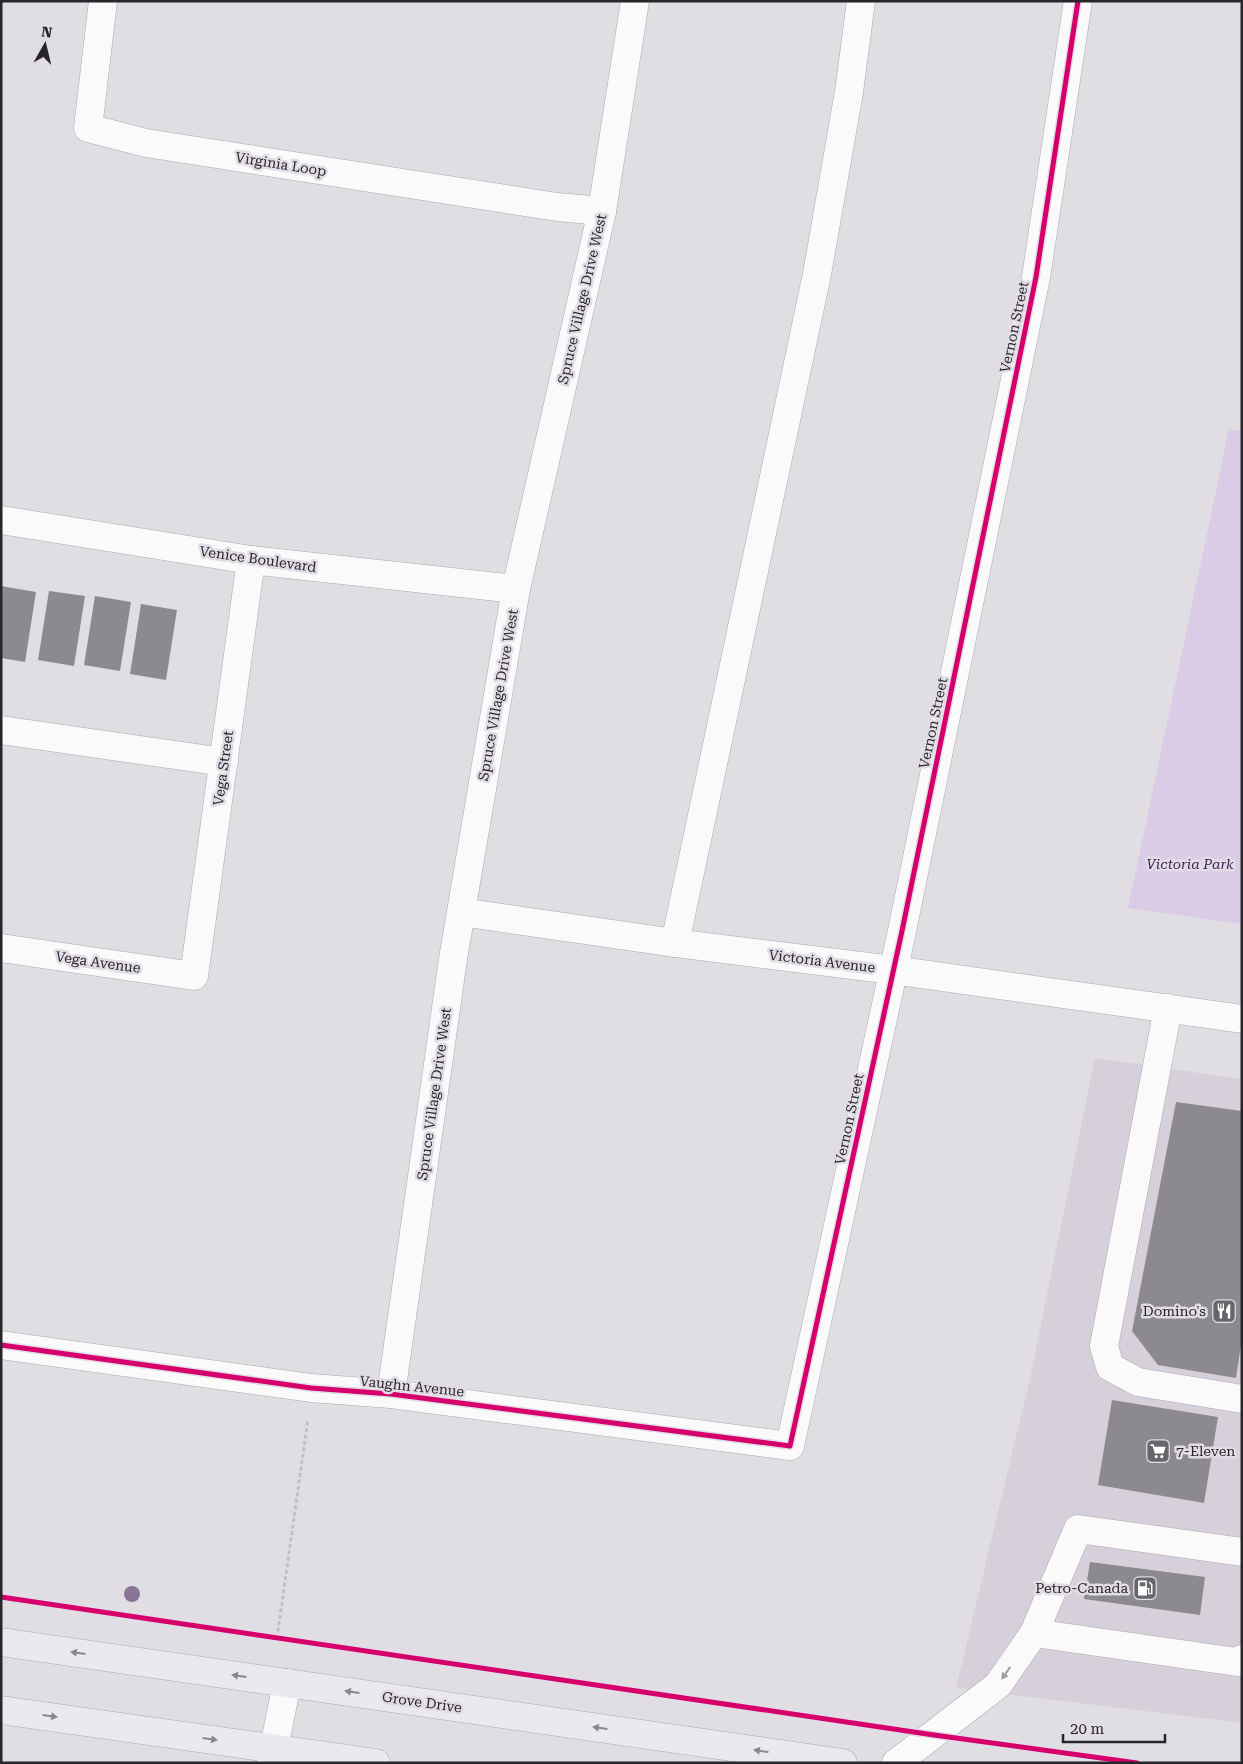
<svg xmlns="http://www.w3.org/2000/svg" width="1243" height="1764" viewBox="0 0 1243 1764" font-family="'Roboto Serif',serif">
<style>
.built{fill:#d7d0db}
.green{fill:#dacbe6}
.building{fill:#8c8a8e}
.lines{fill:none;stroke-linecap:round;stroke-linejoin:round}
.minor-casing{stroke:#aba9ad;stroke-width:29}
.major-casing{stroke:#aea6b4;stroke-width:29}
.path{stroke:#c1c0c2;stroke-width:3;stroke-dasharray:4 2.5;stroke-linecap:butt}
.minor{stroke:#fafafb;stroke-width:28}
.major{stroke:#ece8ef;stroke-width:28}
.cycleway-casing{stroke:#e1dce5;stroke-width:8}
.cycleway{stroke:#d6006c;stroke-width:5}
.tree{fill:#887494}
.oneway{fill:#8a878c}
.oneway2{fill:#9c9b9d}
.labels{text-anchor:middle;stroke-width:5;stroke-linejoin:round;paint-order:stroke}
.street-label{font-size:14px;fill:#28262a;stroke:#e1dce5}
.park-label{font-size:14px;font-style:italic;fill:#3f1e54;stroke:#e1dce5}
.poi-label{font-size:14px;fill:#28262a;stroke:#e1dce5;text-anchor:end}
</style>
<rect width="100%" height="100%" fill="#e1dee3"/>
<path class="built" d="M 1095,1058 L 1242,1079 L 1242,1723 L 956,1688 L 1030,1378 Z"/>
<path class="green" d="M 1229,429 L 1242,431 L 1242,924 L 1128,908 Z"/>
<g class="building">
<path d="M 1,586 L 36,592 L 25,662 L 1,658 Z"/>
<path d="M 49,591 L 85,596 L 74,666 L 38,660 Z"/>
<path d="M 95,596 L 131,602 L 120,671 L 84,665 Z"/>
<path d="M 141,604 L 177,610 L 166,680 L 130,674 Z"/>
<path d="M 1176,1102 L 1242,1111 L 1242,1338 L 1236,1378 L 1158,1365 L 1132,1331 Z"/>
<path d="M 1112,1400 L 1218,1417 L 1204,1503 L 1098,1485 Z"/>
<path d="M 1090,1562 L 1205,1577 L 1200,1615 L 1084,1599 Z"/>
</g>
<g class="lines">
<g class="minor-casing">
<g id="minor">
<path d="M 103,1 L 88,128 L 146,143 L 557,207 L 602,211"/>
<path d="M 1,520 L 251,560 L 516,589"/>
<path d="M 1,730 L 224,762"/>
<path d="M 461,912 L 675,943 L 893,970 L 1242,1019"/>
<path d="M 675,943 L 817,274 L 849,92 L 861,1"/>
<path d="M 1,948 L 194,976 L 251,560"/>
<path d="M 1168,1008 L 1104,1346 L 1110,1367 L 1138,1382 L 1242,1399"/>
<path d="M 1,1345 L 311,1388 L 391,1394 L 790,1446 L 902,931 L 1036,277 L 1078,1"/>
<path d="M 391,1394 L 453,959 L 516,589 L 602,211 L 635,1"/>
<path d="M 1034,1633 L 1237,1662 L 1242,1659"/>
<path d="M 271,1763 L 287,1683"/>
<path d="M 896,1763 L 998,1685 L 1034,1633 L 1078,1529 L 1242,1552"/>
</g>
</g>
<g class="major-casing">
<g id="major">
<path d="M 1,1642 L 843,1763"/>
<path d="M 1,1710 L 376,1763"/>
</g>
</g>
<path class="path" d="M 277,1638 L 308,1419"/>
<use href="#minor" class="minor"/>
<use href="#major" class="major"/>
<g class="cycleway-casing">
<g id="cycleway">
<path d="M 1,1345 L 311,1388 L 391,1394 L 790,1446 L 902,931 L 1036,277 L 1078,1"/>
<path d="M 1,1597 L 934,1735 L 1137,1763"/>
</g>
</g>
<use href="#cycleway" class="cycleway"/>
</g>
<circle class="tree" cx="132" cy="1594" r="8"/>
<defs><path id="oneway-solid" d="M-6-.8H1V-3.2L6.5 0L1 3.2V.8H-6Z" transform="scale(1.25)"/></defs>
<g class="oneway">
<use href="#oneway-solid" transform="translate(78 1653) rotate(-172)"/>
<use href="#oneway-solid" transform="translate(239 1676) rotate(-172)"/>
<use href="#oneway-solid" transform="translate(352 1692) rotate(-172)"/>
<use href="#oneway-solid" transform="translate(50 1716) rotate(8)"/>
<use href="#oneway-solid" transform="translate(600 1728) rotate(-172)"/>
<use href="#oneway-solid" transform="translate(210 1739) rotate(8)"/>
<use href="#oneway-solid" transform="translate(761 1751) rotate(-172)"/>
</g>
<use class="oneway2" href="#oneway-solid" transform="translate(1006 1673) rotate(125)"/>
<defs>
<g id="restaurant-square" transform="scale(1.25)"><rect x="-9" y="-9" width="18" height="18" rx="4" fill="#69666b" stroke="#e1dce5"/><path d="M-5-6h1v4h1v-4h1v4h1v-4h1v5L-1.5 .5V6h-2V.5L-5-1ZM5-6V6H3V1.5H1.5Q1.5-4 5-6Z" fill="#fff"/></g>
<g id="supermarket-square" transform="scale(1.25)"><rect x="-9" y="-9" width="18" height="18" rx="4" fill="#69666b" stroke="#e1dce5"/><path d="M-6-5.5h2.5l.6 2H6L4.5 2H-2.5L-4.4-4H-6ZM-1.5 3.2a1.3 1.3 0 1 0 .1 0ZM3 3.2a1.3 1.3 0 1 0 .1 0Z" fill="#fff"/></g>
<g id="fuel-square" transform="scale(1.25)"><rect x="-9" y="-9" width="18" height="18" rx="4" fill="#69666b" stroke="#e1dce5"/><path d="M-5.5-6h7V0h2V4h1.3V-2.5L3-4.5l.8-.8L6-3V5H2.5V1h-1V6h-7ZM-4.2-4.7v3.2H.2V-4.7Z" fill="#fff"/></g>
</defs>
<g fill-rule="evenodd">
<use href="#restaurant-square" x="1224" y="1311"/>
<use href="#supermarket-square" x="1158" y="1451"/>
<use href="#fuel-square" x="1145" y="1588"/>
</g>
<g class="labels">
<g class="street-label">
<text transform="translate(281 164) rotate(9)" y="5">Virginia Loop</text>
<text transform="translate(582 299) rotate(-77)" y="5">Spruce Village Drive West</text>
<text transform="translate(1014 327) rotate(-78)" y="5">Vernon Street</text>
<text transform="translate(258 559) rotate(8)" y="5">Venice Boulevard</text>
<text transform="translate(498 695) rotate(-80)" y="5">Spruce Village Drive West</text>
<text transform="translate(933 723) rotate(-78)" y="5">Vernon Street</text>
<text transform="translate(223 768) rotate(-82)" y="5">Vega Street</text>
<text transform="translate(822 961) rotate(7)" y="5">Victoria Avenue</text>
<text transform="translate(98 962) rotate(8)" y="5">Vega Avenue</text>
<text transform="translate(434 1094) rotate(-82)" y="5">Spruce Village Drive West</text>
<text transform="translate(849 1119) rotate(-78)" y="5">Vernon Street</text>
<text transform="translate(412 1386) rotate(6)" y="5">Vaughn Avenue</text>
<text transform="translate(422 1702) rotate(8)" y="5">Grove Drive</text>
</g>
<g class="park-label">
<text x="1190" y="869">Victoria Park</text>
</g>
<g class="poi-label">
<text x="1206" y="1316">Domino's</text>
<text x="1176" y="1456" text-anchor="start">7-Eleven</text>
<text x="1128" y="1593">Petro-Canada</text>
</g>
</g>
<rect width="1243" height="1764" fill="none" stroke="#28262a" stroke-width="5"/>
<g transform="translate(45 45) rotate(8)" stroke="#e1dce5" stroke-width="4" paint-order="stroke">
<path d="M0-4L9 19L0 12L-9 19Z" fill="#28262a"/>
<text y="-8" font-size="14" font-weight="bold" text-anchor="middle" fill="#28262a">N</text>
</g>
<path d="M1063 1734v8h102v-8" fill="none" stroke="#28262a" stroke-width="2.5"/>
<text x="1070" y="1734" font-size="15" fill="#28262a" stroke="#e1dce5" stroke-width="4" paint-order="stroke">20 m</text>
</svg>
